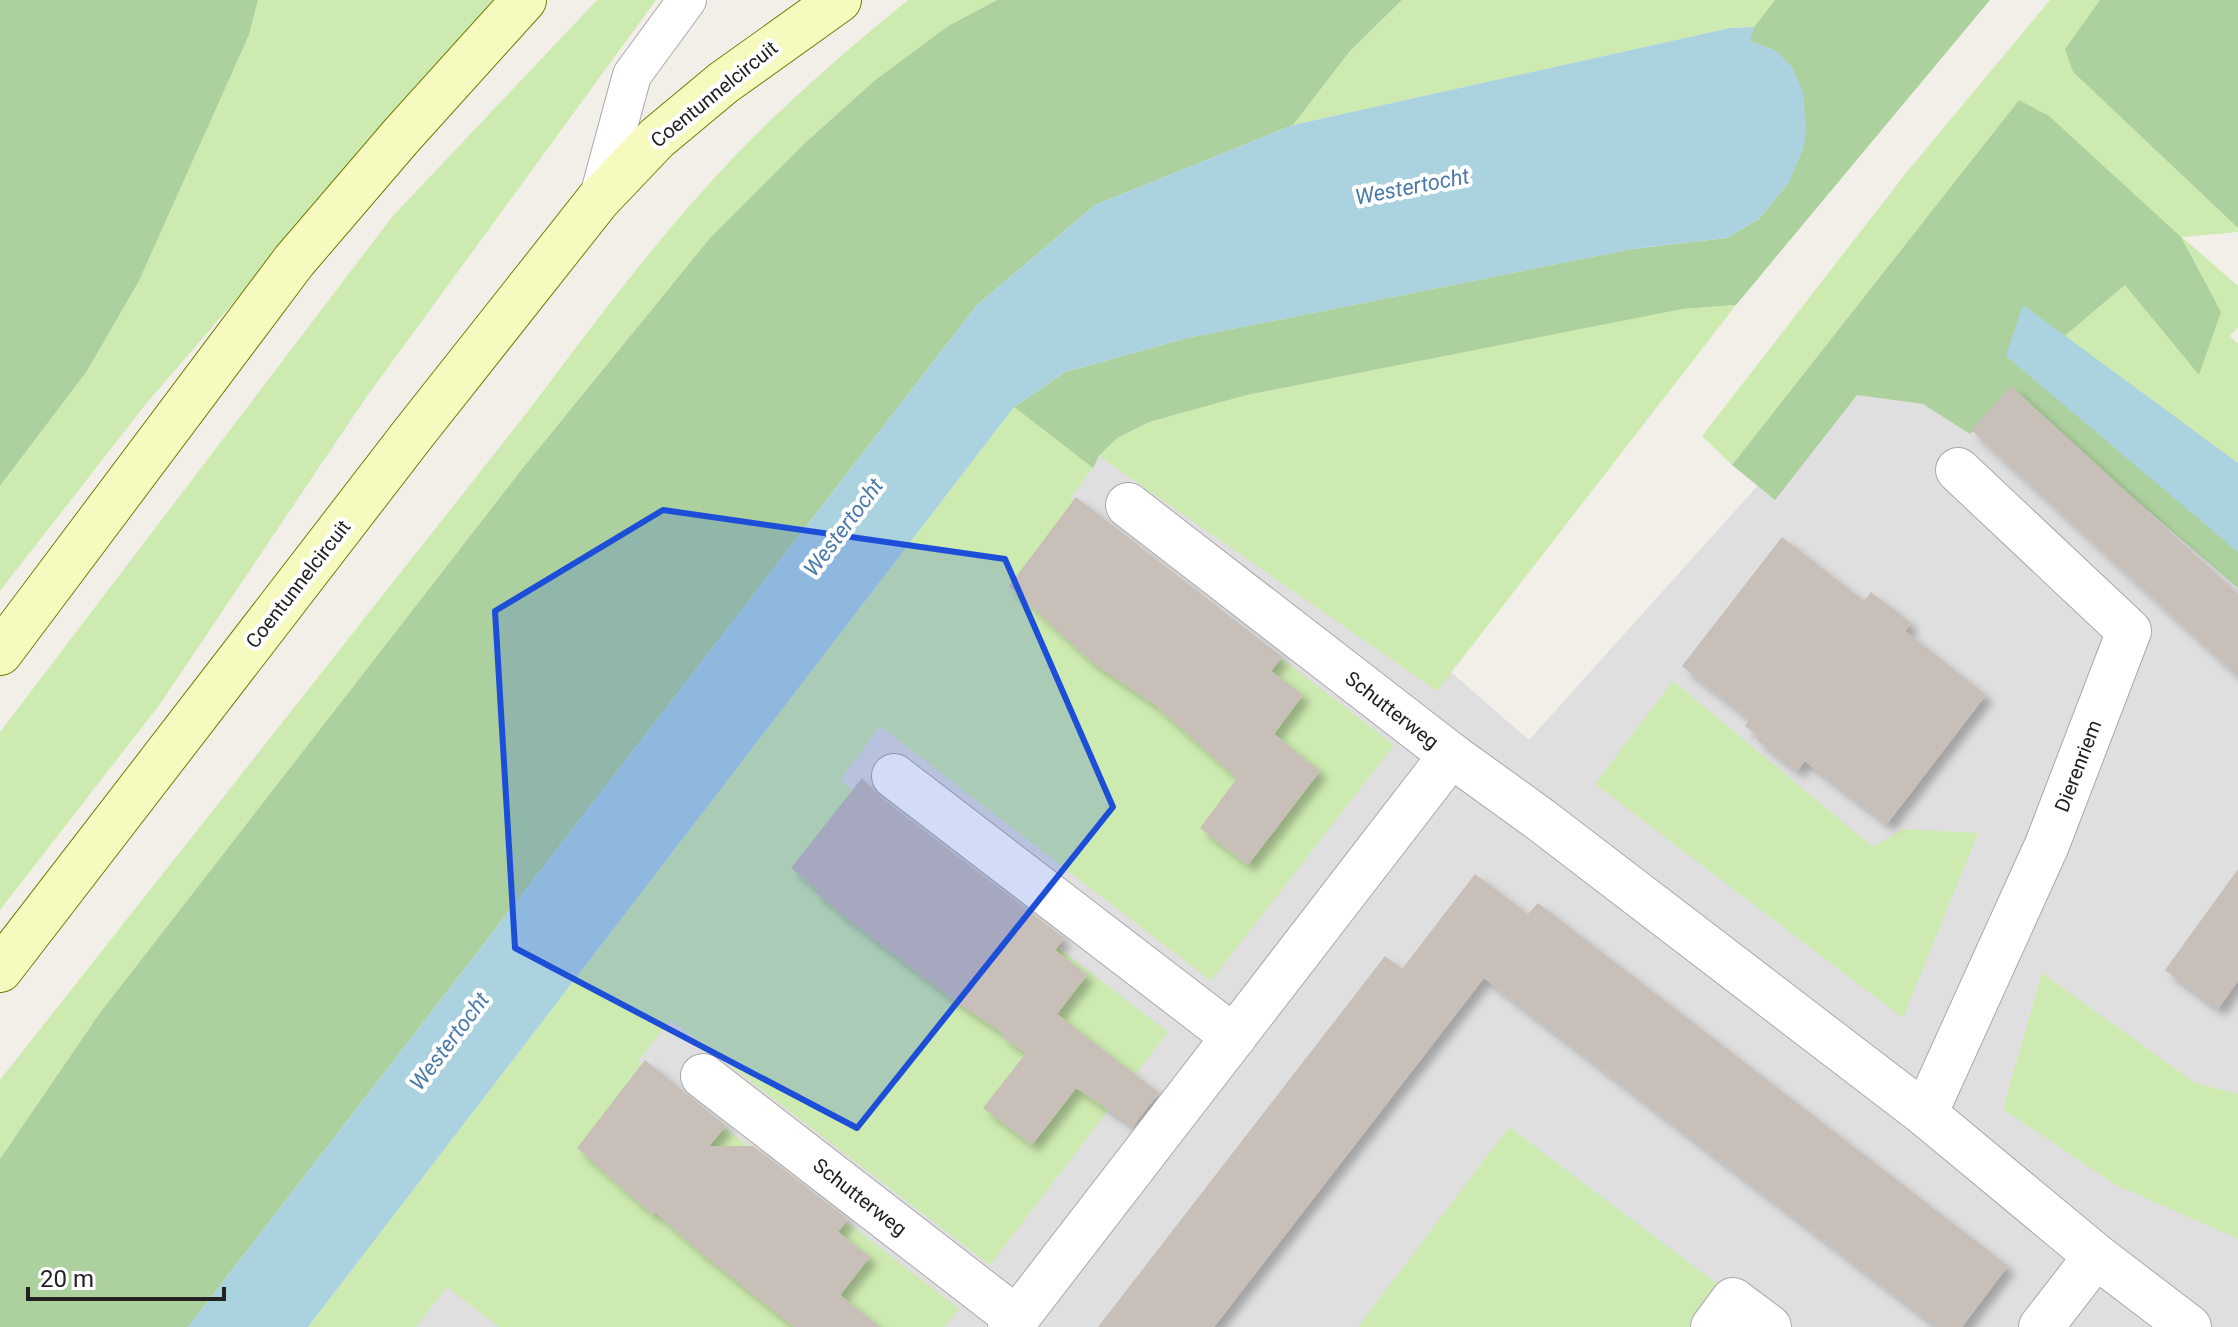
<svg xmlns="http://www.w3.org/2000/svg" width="2238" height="1327" viewBox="0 0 2238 1327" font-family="Roboto,sans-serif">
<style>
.residential{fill:#e0dfdf}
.grass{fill:#cdebb0}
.forest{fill:#add19e}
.water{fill:#aad3df}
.building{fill:#c7bfb8;filter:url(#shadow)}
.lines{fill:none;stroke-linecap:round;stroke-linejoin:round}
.lane-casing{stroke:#a9a9a9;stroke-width:40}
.street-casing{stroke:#a9a9a9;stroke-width:46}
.secondary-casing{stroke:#707d05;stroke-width:46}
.lane{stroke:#fff;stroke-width:38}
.street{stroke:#fff;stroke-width:44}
.secondary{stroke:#f7fabf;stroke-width:44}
.marked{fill:#1d4ed8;fill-opacity:0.2;stroke:#1d4ed8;stroke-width:6;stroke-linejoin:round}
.labels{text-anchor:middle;stroke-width:8;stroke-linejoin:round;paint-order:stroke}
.street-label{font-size:20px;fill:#222;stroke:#fff}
.water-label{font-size:22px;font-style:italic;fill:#4a7aab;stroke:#fff}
</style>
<defs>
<filter id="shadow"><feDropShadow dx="7" dy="7" stdDeviation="4" flood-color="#0004"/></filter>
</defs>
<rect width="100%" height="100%" fill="#f2efe9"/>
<path class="residential" d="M 1928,296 L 2238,576 L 2238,1327 L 364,1327 L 1144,404 L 1529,740 Z"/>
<g class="grass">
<path d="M 258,0 L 494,0 L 145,405 L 0,591 L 0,486 L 87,371 L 139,281 L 249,35 Z"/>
<path d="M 597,0 L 656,0 L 365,399 L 160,704 L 0,910 L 0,732 L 392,217 Z"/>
<path d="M 908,0 L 997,0 L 948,26 L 874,81 L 805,143 L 710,238 L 522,469 L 99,1014 L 0,1159 L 0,1080 L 525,415 C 584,337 642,258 707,186 C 768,118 837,58 908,0 Z"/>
<path d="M 1402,0 L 1775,0 L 1754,27 L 1730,28 L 1293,125 L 1350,51 Z"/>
<path d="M 2050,0 L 2100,0 L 2066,48 L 2073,72 L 2238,228 L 2238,232 L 2182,237 L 2238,286 L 2238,327 L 2230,336 L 2238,344 L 2238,466 L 2061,339 L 2125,285 L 2019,100 L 1732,465 L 1702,436 L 1906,173 Z"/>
<path d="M 1736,305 L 1437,691 L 1099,456 L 1117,438 L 1149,422 L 1247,395 L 1683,309 Z"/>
<path d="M 1014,407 L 1093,468 L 1071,497 L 1394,745 L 1211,981 L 880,726 L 840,780 L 1168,1032 L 990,1265 L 671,1020 L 638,1061 L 959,1309 L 944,1327 L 499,1327 L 447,1287 L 416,1327 L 308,1327 Z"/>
<path d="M 1673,681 L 1873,847 L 1903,829 L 1978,833 L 1903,1018 L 1595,784 Z"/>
<path d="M 2042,973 L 2195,1083 L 2238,1094 L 2238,1239 L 2114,1184 L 2003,1109 Z"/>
<path d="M 1509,1127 L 1720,1286 L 1689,1327 L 1358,1327 Z"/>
</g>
<g class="forest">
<path d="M 0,0 L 258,0 L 249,35 L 139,281 L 87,371 L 0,486 Z"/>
<path d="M 997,0 L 1402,0 L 1350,51 L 1293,125 L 1095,205 L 977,305 L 188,1327 L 0,1327 L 0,1159 L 99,1014 L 522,469 L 710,238 L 805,143 L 874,81 L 948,26 Z"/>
<path d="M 1775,0 L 1990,0 L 1736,305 L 1683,309 L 1247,395 L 1149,422 L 1117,438 L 1099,456 L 1093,468 L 1014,407 L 1065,372 L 1187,338 L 1632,249 L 1726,238 L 1759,219 L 1789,182 L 1776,51 L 1749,41 L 1754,27 Z"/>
<path d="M 2100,0 L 2238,0 L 2238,228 L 2073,72 L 2065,49 Z"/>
<path d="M 2019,100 L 2049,116 L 2181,237 L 2221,312 L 2199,375 L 2125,285 L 2061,339 L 2238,527 L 2238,588 L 2013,395 L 1970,434 L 1923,404 L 1857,395 L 1775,500 L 1732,465 Z"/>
</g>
<g class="water">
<path d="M 1754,27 L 1750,41 L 1776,51 L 1793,68 L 1803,93 L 1806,126 L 1804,147 L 1789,182 L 1759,219 L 1726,238 L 1632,249 L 1187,338 L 1065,372 L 1014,407 L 308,1327 L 188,1327 L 977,305 L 1095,205 L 1293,125 L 1730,28 Z"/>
<path d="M 2023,305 L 2238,463 L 2238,552 L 2006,356 Z"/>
</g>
<g class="building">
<path d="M 2011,386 L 2238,594 L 2238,676 L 1971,430 Z"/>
<path d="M 1076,497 L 1282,657 L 1271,671 L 1303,695 L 1274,734 L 1320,771 L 1248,865 L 1200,828 L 1237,778 L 1155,705 L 1092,662 L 1009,586 Z"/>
<path d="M 1782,537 L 1864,601 L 1871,592 L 1911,623 L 1905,631 L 1986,695 L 1887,824 L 1805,761 L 1797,771 L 1757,740 L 1759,737 L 1745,726 L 1750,719 L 1682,666 Z"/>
<path d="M 862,778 L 879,796 L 1064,938 L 1055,950 L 1087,975 L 1057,1014 L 1159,1093 L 1133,1126 L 1076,1088 L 1032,1145 L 983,1108 L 1026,1053 L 1002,1037 L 1004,1034 L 955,1001 L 837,911 L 838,910 L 815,892 L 817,889 L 791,868 Z"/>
<path d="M 2238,869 L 2238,981 L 2218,1009 L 2165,970 Z"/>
<path d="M 1475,874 L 1528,914 L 1538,903 L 2008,1266 L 1962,1327 L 1937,1327 L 1484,978 L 1214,1327 L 1098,1327 L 1385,956 L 1402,969 Z"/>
<path d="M 645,1060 L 726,1126 L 709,1146 L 753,1146 L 848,1219 L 838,1232 L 870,1257 L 840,1295 L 880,1327 L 794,1327 L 700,1252 L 655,1212 L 653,1215 L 577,1148 Z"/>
</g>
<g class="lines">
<g class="lane-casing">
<path id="lane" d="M 598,200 L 632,75 L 687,0"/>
</g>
<g class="street-casing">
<g id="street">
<path d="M 1128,505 L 1451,755 L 1541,820 L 1925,1114 L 2096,1256 L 2189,1327"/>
<path d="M 894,776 L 1234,1037"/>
<path d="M 703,1076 L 1016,1318"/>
<path d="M 1925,1114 L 2047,845 L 2129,631 L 1958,470"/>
<path d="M 1010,1327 L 1451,755"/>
<path d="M 1713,1327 L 1733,1300 L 1769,1327"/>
<path d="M 2041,1327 L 2096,1256"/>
</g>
</g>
<g class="secondary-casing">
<g id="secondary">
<path d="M 0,653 L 294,261 L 402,135 L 524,0"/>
<path d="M 0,970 L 413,434 L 598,200 L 657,138 L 723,83 L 839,0"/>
</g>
</g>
<use href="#lane" class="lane"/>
<use href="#street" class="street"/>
<use href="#secondary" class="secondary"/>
</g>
<path class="marked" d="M 663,510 L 1005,559 L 1113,807 L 857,1128 L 515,948 L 495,611 Z"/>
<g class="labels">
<g class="street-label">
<text transform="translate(714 94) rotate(-39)" y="7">Coentunnelcircuit</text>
<text transform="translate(298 584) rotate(-52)" y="7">Coentunnelcircuit</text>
<text transform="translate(1392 710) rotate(38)" y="7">Schutterweg</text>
<text transform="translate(2078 766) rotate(-69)" y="7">Dierenriem</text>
<text transform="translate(860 1197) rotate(38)" y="7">Schutterweg</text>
</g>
<g class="water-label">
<text transform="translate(1412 186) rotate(-11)" y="8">Westertocht</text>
<text transform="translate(843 527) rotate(-53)" y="8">Westertocht</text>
<text transform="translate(449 1041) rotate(-53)" y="8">Westertocht</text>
</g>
</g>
<path d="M28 1287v12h196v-12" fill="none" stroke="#222222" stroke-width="4"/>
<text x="40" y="1287" font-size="24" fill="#222222" stroke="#ffffff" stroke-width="6" paint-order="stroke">20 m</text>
</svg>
